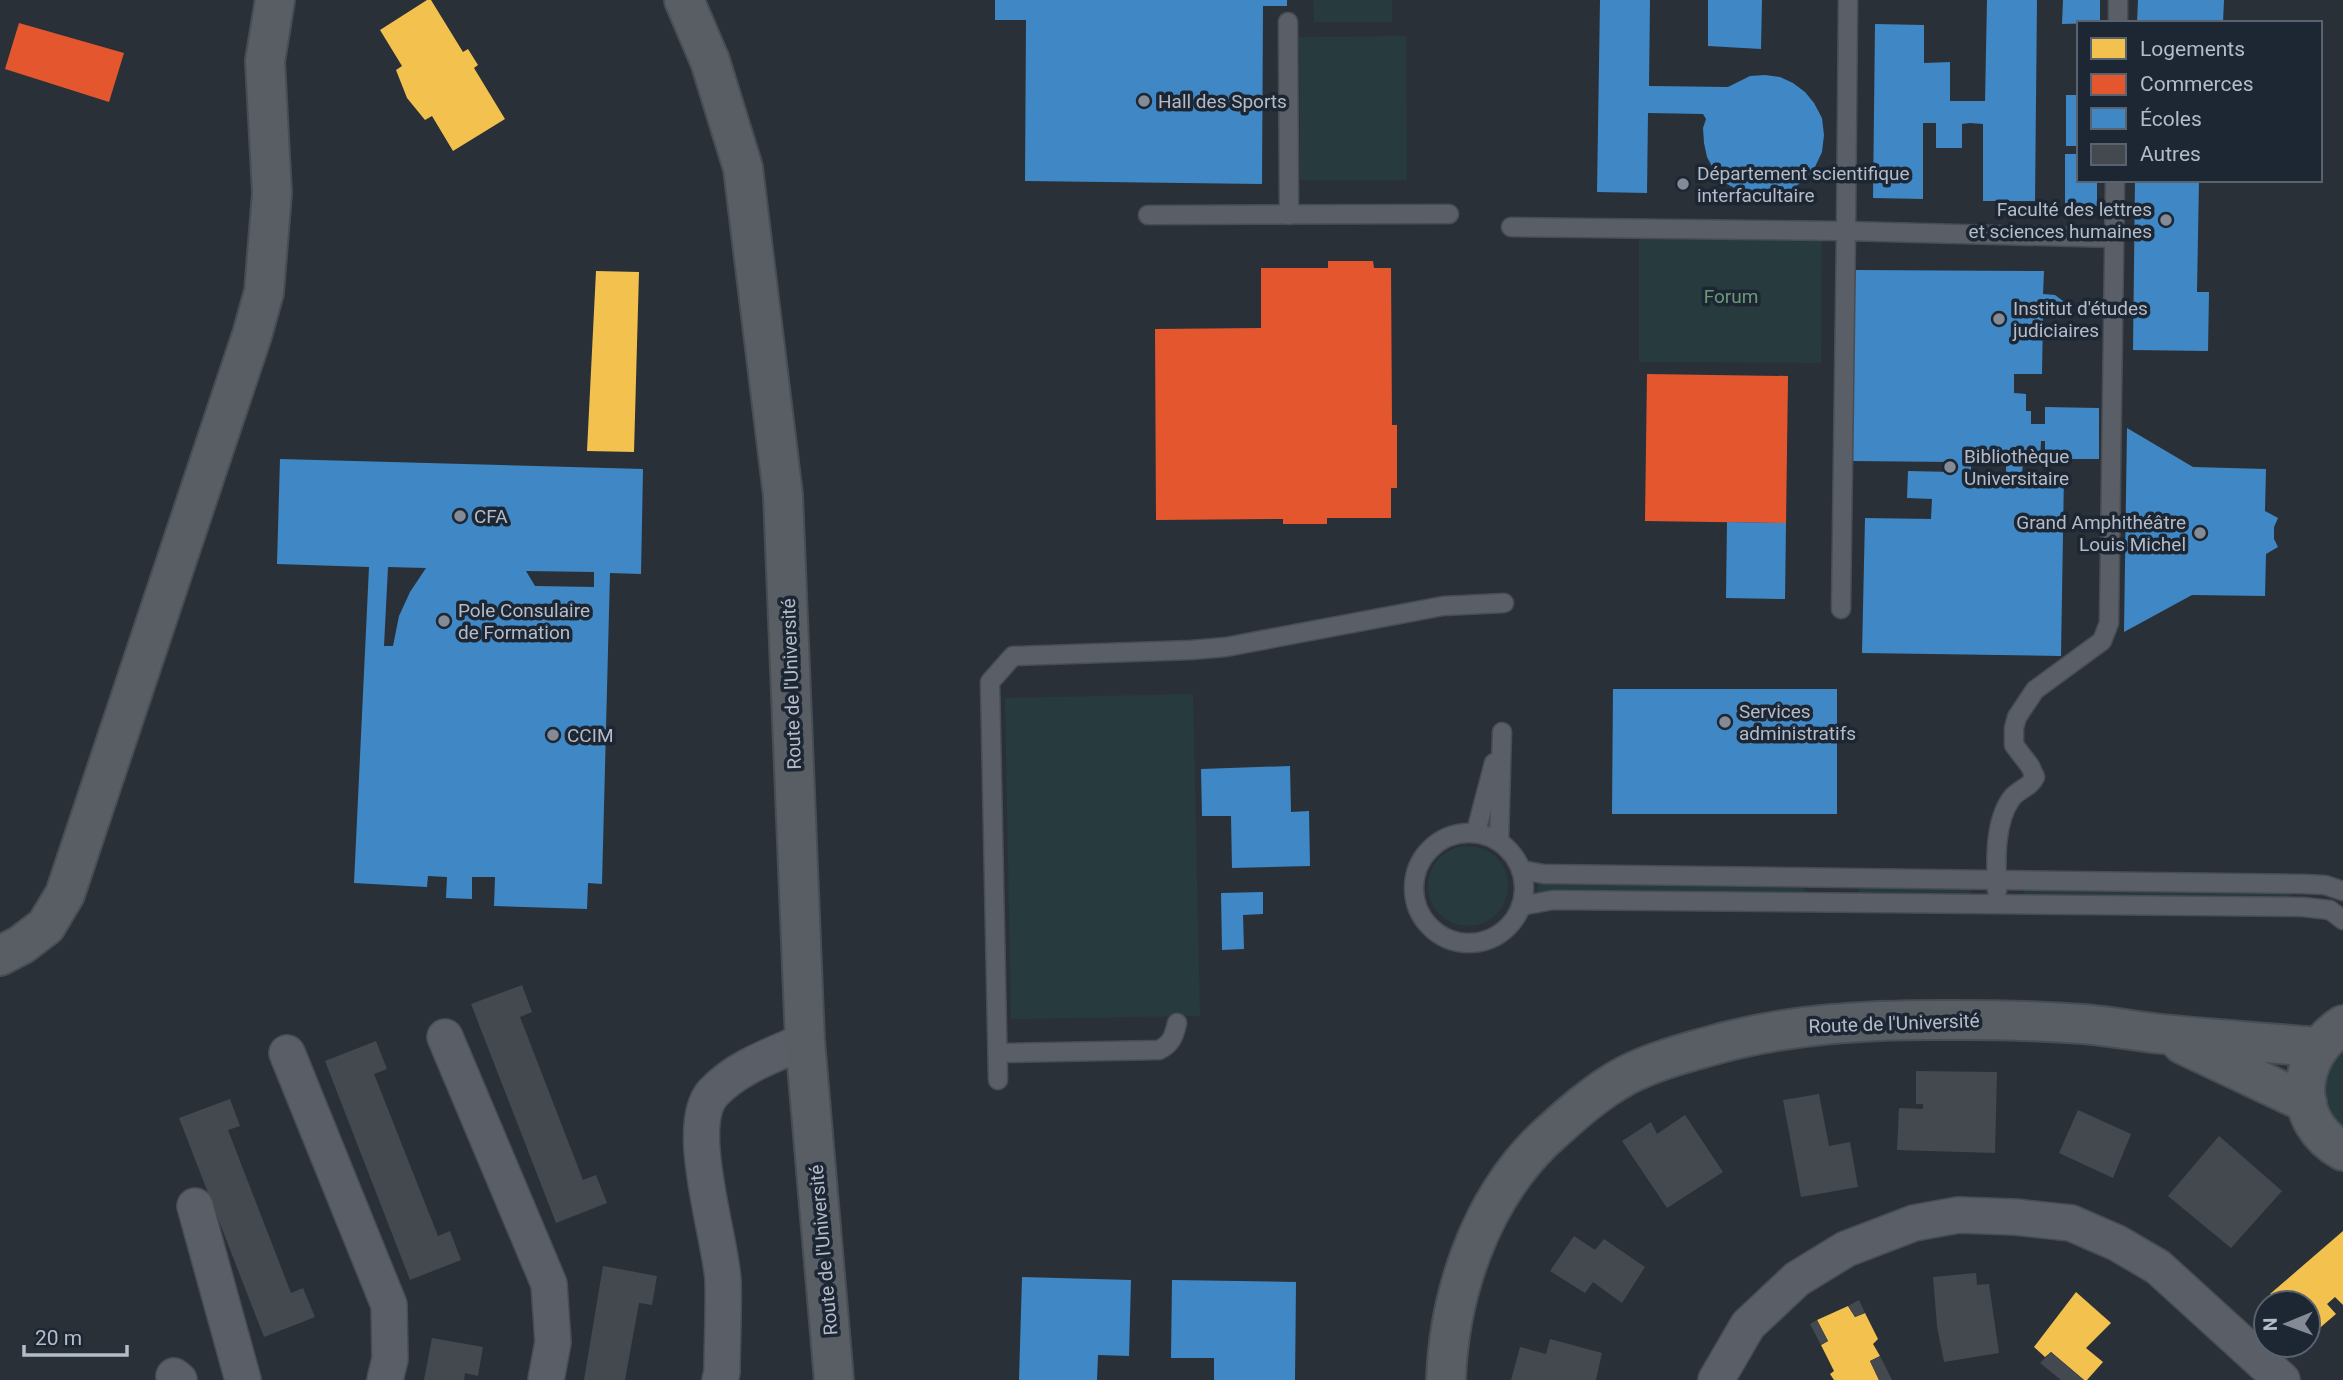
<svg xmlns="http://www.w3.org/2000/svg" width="2343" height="1380" viewBox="0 0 2343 1380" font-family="Roboto,sans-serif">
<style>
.green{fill:#273a3e}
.homes{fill:#f2c14e}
.shops{fill:#e4572e}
.schools{fill:#3f88c5;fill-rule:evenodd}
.building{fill:#444950}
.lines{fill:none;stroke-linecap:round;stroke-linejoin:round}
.lane-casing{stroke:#484c53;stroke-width:21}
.street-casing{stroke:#484c53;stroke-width:38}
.secondary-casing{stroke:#484c53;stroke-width:42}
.lane{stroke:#5a5e66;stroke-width:18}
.street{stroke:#5a5e66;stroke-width:35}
.secondary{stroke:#595d64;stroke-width:38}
.poi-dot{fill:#848b96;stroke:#1d2633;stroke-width:2.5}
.labels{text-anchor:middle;stroke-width:7;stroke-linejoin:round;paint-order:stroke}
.poi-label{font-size:19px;fill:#b4bcc9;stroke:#1d2633;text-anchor:start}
.park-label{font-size:19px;fill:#6b9a76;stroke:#1d2633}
.street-label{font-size:19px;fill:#b4bcc9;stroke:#1d2633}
</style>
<rect width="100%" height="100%" fill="#2a3038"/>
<g class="green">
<path d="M 1313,0 L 1392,0 L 1392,22 L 1314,22 Z"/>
<path d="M 1406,36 L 1407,180 L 1300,180 L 1299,37 Z"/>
<path d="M 1639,229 L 1822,230 L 1821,363 L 1639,362 Z"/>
<path d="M 1193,694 L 1200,1016 L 1011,1019 L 1005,698 Z"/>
<circle cx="1468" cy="886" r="40"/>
<path d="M 1538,884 L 1805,886 L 1804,895 L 1537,893 Z"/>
<path d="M 1859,887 L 1971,888 L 1971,898 L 1859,897 Z"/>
<path d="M 2024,888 L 2291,890 L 2291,899 L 2024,897 Z"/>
<path d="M 2343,1041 L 2343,1135 L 2319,1100 L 2324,1062 Z"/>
</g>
<g class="homes">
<path d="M 427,0 L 431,0 L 463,52 L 468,49 L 478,65 L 474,68 L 505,119 L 453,151 L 432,116 L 425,120 L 407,98 L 396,70 L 402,66 L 380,30 Z"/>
<path d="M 596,271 L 639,272 L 634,452 L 587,451 Z"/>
<path d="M 2343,1231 L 2343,1305 L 2335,1297 L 2327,1304 L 2336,1314 L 2308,1338 L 2308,1303 L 2278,1303 L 2270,1294 Z"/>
<path d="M 2076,1292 L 2111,1323 L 2086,1348 L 2103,1362 L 2087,1380 L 2084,1380 L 2051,1352 L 2045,1357 L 2034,1347 Z"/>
<path d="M 1848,1306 L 1855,1317 L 1865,1313 L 1878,1339 L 1873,1344 L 1880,1356 L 1870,1361 L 1879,1380 L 1834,1380 L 1830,1374 L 1834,1371 L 1821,1345 L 1828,1341 L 1817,1320 Z"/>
</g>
<g class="shops">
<path d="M 19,23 L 124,53 L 109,102 L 5,69 Z"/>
<path d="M 1328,261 L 1373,261 L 1374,268 L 1391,268 L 1392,425 L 1397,425 L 1397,488 L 1391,488 L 1391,518 L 1327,518 L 1327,524 L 1283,524 L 1283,519 L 1156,520 L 1155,329 L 1261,328 L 1261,268 L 1328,268 Z"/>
<path d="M 1647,374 L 1788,376 L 1786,523 L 1645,521 Z"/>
</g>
<g class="schools">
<path d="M 995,0 L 1287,0 L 1287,6 L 1263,6 L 1262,184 L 1025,181 L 1026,20 L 995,20 Z"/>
<path d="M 1600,0 L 1650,0 L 1649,86 L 1728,87 L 1750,76 L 1765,75 L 1780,77 L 1793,83 L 1805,92 L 1814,103 L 1822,118 L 1824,135 L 1822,152 L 1815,167 L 1804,180 L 1791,190 L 1775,195 L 1758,196 L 1742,192 L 1727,184 L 1715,172 L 1707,157 L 1704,143 L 1703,128 L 1706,119 L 1703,114 L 1648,113 L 1647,193 L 1597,192 Z"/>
<path d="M 1708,0 L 1762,0 L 1761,49 L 1708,46 Z"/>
<path d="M 1987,0 L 2037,0 L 2035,201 L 1983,201 L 1983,124 L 1970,123 L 1962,124 L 1962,148 L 1936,148 L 1936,123 L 1923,123 L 1923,199 L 1873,198 L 1875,24 L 1924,25 L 1924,63 L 1950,62 L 1950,101 L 1985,101 Z"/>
<path d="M 2063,0 L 2100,0 L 2100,23 L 2062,24 Z"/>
<path d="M 2138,0 L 2224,0 L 2223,23 L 2137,23 Z"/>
<rect x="2066" y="95" width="13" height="51"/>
<path d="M 2065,154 L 2079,154 L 2079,180 L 2097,180 L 2097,206 L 2065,206 Z"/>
<path d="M 2135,180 L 2199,180 L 2197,292 L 2209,292 L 2208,351 L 2133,350 Z"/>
<path d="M 1853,270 L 2044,271 L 2043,294 L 2055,295 L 2063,301 L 2064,311 L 2057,318 L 2043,317 L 2042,374 L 2014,374 L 2014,393 L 2026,394 L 2026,411 L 2031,411 L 2031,424 L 2045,424 L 2045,407 L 2099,408 L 2099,459 L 2045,459 L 2045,441 L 2041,441 L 2040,463 L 2023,463 L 2022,473 L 2064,473 L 2061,656 L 1862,653 L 1865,518 L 1931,519 L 1932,499 L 1907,498 L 1908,471 L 1954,472 L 1954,462 L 1851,461 ZM 1971,463 L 2006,463 L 2006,473 L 1971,472 Z"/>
<path d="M 2127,428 L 2193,467 L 2266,469 L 2265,511 L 2278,518 L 2274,527 L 2274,539 L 2278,547 L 2266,554 L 2265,596 L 2192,595 L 2124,632 Z"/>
<path d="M 280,459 L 643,469 L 641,574 L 610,573 L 602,884 L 588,883 L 587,909 L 494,906 L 495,877 L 472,877 L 472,899 L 446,898 L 447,877 L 428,876 L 427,887 L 354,883 L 369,567 L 277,564 ZM 388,567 L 426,568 L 410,592 L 399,616 L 393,646 L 384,646 ZM 526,571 L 594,572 L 594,587 L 535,586 Z"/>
<path d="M 1727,522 L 1786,523 L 1785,599 L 1726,598 Z"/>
<path d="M 1613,689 L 1837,689 L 1837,814 L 1612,814 Z"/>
<path d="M 1290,766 L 1291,812 L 1309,811 L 1310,866 L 1232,868 L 1231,816 L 1202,816 L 1201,769 Z"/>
<path d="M 1263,892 L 1263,914 L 1243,915 L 1244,949 L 1222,950 L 1221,893 Z"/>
<path d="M 1022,1277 L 1131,1280 L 1129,1356 L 1098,1355 L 1097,1380 L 1019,1380 Z"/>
<path d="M 1172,1280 L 1296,1282 L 1295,1380 L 1214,1380 L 1214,1358 L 1171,1358 Z"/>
</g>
<g class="building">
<path d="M 522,985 L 532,1012 L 520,1017 L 583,1180 L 596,1175 L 607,1203 L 556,1223 L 471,1004 Z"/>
<path d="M 376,1041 L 387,1069 L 374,1074 L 438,1236 L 450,1231 L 461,1260 L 410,1280 L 325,1061 Z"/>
<path d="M 1916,1071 L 1997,1072 L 1995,1153 L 1897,1150 L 1899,1108 L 1923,1109 L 1923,1104 L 1916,1104 Z"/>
<path d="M 1819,1094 L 1829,1146 L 1850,1142 L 1858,1187 L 1801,1197 L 1783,1100 Z"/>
<path d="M 230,1099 L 240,1126 L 228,1130 L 291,1293 L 303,1288 L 315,1317 L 264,1337 L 179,1118 Z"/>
<path d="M 2078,1110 L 2131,1134 L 2113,1178 L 2059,1153 Z"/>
<path d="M 1685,1115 L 1723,1172 L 1667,1208 L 1622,1141 L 1651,1122 L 1657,1134 Z"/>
<path d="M 2219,1136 L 2282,1191 L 2231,1248 L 2168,1196 Z"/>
<path d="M 1574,1236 L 1595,1250 L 1604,1239 L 1645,1267 L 1622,1303 L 1593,1282 L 1585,1293 L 1550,1271 Z"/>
<path d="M 603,1266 L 657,1276 L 652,1305 L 639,1303 L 625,1380 L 584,1380 Z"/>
<path d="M 1976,1273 L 1977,1285 L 1989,1284 L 1999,1353 L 1944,1362 L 1937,1326 L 1933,1277 Z"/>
<path d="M 1859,1300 L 1865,1313 L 1855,1317 L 1848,1306 Z"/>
<path d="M 1817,1320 L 1828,1341 L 1821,1345 L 1810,1324 Z"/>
<path d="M 432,1338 L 483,1347 L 478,1376 L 465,1373 L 464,1380 L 424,1380 Z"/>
<path d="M 1550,1339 L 1602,1353 L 1596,1380 L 1511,1380 L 1520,1347 L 1546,1354 Z"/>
<path d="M 2051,1352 L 2084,1380 L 2061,1380 L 2040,1363 Z"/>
<path d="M 1880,1356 L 1892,1380 L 1879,1380 L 1870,1361 Z"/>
</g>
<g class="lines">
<g class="lane-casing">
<g id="lane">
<path d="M 1288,22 L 1289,215"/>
<path d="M 2118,23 L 2118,0"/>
<path d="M 1148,215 L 1449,214"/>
<path d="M 1511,227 L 1846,231 L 1848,0"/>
<path d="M 1841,609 L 1846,231 L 2114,238"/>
<path d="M 1476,832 L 1494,763"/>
<circle cx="1469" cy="888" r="55"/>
<path d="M 1499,842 L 1502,732"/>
<path d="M 1521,870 L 1544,874 L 2303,884 L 2325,885 L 2343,891"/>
<path d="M 1997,891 C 1996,862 1994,823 2011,799 C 2018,789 2030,788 2035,777 L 2030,766 L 2014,745 L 2014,728 L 2017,717 L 2035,690 L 2102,641 L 2109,623 L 2115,180"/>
<path d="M 1521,906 L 1553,900 L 2303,907 L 2330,910 L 2343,920"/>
<path d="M 998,1053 L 1159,1050 C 1171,1044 1174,1037 1177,1023"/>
<path d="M 998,1080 L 990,682 L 1013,656 L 1191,650 L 1226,647 L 1443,606 L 1504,603"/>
</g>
</g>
<g class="street-casing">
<g id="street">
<path d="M 445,1037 L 549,1284 L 553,1342 L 546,1380"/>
<path d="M 287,1053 L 389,1305 L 390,1359 L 385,1380"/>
<path d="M 195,1206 L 243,1380"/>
<path d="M 174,1376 L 179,1380"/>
<path d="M 720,1380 L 722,1372 C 722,1342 724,1311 723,1281 C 721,1238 683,1126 713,1093 C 737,1067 773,1055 805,1041"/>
<path d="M 1716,1380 L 1748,1325 L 1797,1279 L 1846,1249 L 1914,1223 L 1958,1215 L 2015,1217 L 2071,1223 L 2117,1243 L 2158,1267 L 2282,1380"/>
</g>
</g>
<g class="secondary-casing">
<g id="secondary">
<path d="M 684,0 L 710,61 L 743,168 L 783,495 L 805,1041 L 834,1380"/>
<path d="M 0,956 L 21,945 L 46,926 L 65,894 L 252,335 L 264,292 L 272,193 L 265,61 L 275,0"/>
<path d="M 2343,1025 C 2295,1057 2290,1121 2343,1151"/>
<path d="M 2182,1044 L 2307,1103"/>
<path d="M 1446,1380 C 1449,1294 1480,1202 1542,1141 C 1568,1117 1595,1092 1627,1075 C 1650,1063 1677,1055 1703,1048 C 1786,1023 1872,1019 1958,1020 C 2000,1020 2041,1021 2082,1024 C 2109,1026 2135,1031 2162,1034 C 2214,1039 2266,1043 2318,1047"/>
</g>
</g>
<use href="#lane" class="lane"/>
<use href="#street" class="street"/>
<use href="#secondary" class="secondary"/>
</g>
<g class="poi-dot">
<circle cx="1144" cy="101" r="7"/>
<circle cx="1683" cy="184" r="7"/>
<circle cx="2166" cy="220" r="7"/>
<circle cx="1999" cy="319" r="7"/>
<circle cx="1950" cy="467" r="7"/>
<circle cx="460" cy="516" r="7"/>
<circle cx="2200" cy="533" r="7"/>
<circle cx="444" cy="621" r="7"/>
<circle cx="1725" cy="722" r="7"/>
<circle cx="553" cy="735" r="7"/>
</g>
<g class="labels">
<g class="poi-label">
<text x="1158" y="108">Hall des Sports</text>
<text x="1697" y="180">Département scientifique<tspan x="1697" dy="22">interfacultaire</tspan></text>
<text x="2152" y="216" text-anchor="end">Faculté des lettres<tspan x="2152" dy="22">et sciences humaines</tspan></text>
<text x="2013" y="315">Institut d'études<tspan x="2013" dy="22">judiciaires</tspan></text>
<text x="1964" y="463">Bibliothèque<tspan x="1964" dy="22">Universitaire</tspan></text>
<text x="474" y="523">CFA</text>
<text x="2186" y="529" text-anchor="end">Grand Amphithéâtre<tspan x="2186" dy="22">Louis Michel</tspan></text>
<text x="458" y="617">Pole Consulaire<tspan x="458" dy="22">de Formation</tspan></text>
<text x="1739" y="718">Services<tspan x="1739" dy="22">administratifs</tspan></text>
<text x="567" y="742">CCIM</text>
</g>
<g class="park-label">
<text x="1731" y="303">Forum</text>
</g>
<g class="street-label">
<text transform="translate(791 684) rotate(-92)" y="7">Route de l'Université</text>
<text transform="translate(1894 1023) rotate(-2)" y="7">Route de l'Université</text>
<text transform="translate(823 1250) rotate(-95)" y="7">Route de l'Université</text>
</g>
</g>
<rect x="2077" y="21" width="245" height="161" fill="#1d2633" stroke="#59626f" stroke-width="2"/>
<rect x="2091" y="38" width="35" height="21" fill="#f2c14e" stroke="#59626f" stroke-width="2"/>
<text x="2140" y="56" font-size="21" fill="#b4bcc9">Logements</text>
<rect x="2091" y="74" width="35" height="21" fill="#e4572e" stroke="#59626f" stroke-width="2"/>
<text x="2140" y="91" font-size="21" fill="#b4bcc9">Commerces</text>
<rect x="2091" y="108" width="35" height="21" fill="#3f88c5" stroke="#59626f" stroke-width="2"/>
<text x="2140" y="126" font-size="21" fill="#b4bcc9">Écoles</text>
<rect x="2091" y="144" width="35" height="21" fill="#444950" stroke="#59626f" stroke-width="2"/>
<text x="2140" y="161" font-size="21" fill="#b4bcc9">Autres</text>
<g transform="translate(2287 1324) rotate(269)"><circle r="33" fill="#1d2633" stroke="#59626f" stroke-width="2"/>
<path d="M0-5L12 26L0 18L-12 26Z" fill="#848b96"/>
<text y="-10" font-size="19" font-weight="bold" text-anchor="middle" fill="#b4bcc9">N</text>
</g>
<path d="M24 1345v10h103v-10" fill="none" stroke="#b4bcc9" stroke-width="3.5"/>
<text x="35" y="1345" font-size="21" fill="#b4bcc9" stroke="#1d2633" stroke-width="5" paint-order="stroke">20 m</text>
</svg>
